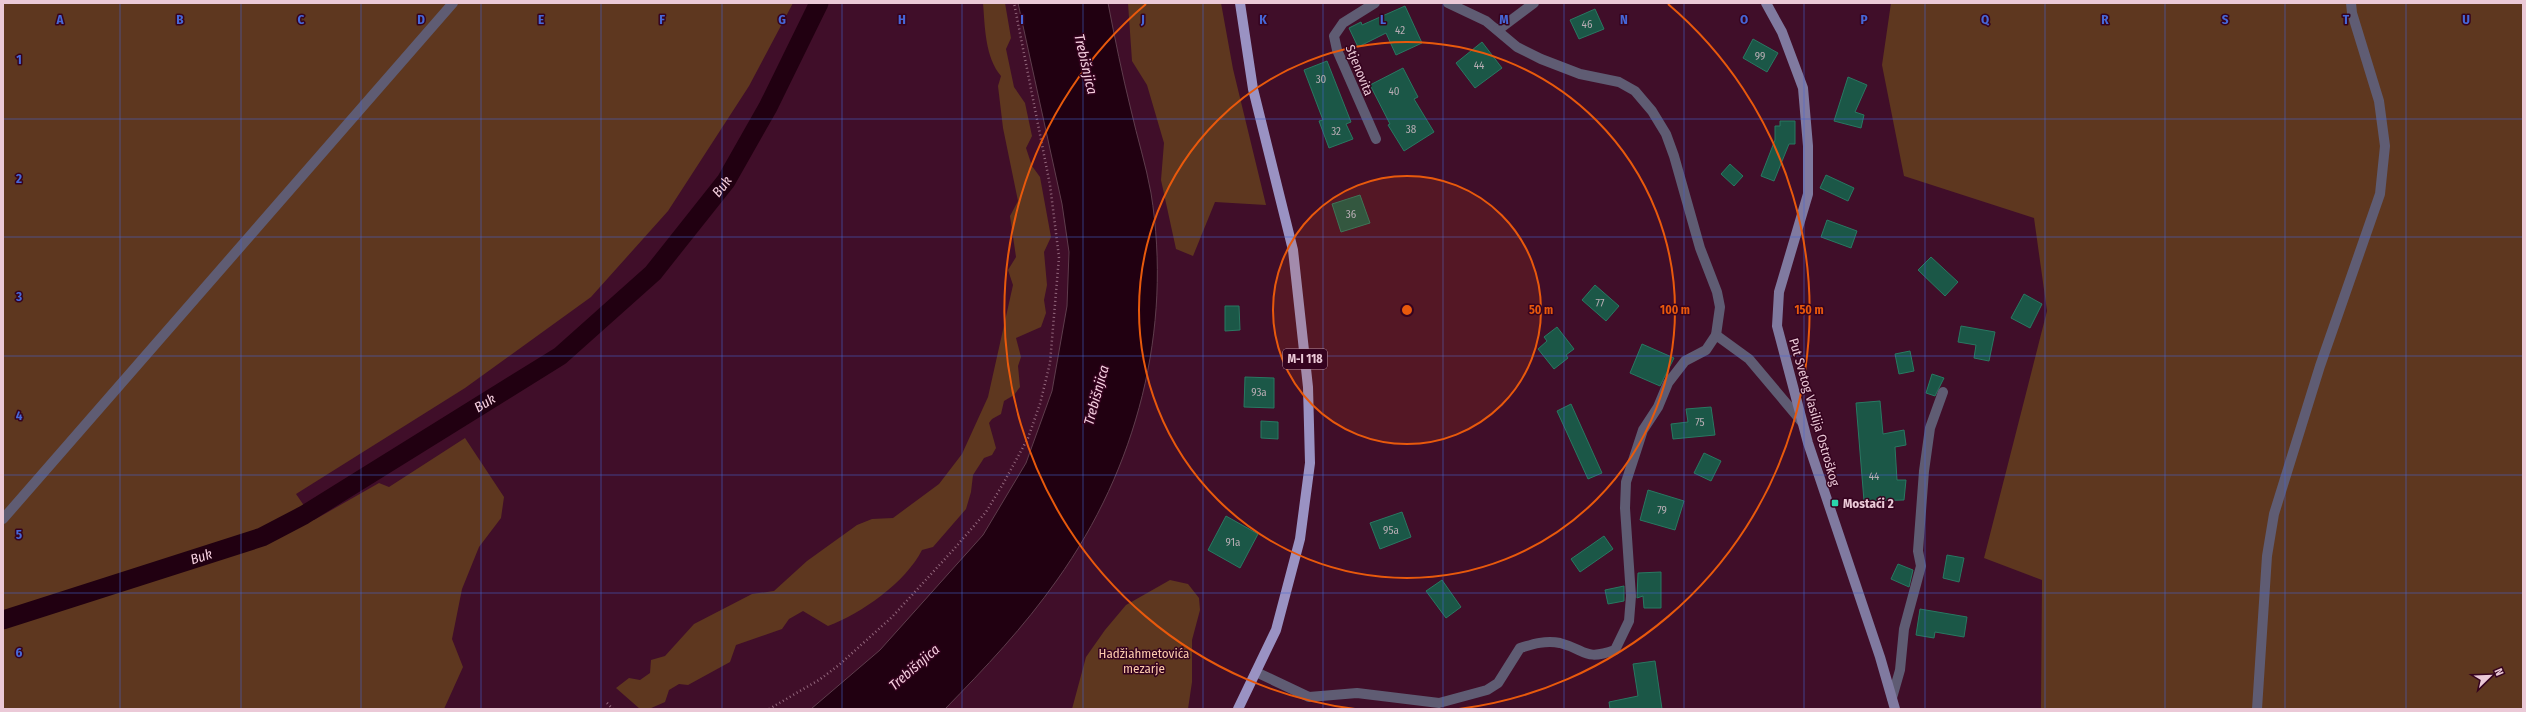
<svg xmlns="http://www.w3.org/2000/svg" width="2526" height="712" viewBox="0 0 2526 712" font-family="'Fira Sans Condensed',sans-serif">
<style>
.green{fill:#5e371f}
.water{fill:#210011;stroke:#5e3c4c}
.lines{fill:none;stroke-linecap:round;stroke-linejoin:round}
.canal{stroke:#210011;stroke-width:19}
.building{fill:#1b5747;stroke:#297862}
.path{stroke:#93687d;stroke-width:2.5;stroke-dasharray:1 3;stroke-linecap:butt}
.street{stroke:#5f5c73;stroke-width:10}
.secondary{stroke:#807aa0;stroke-width:10}
.primary{stroke:#9a92c3;stroke-width:10}
.grid{fill:none;stroke:#4667d8;stroke-width:1;stroke-opacity:0.55}
.ring{fill:none;stroke:#e8590c;stroke-width:2}
.poi-dot{fill:#2ad5ac;stroke:#35031f;stroke-width:1.5}
.labels{text-anchor:middle;stroke-width:3;stroke-linejoin:round;paint-order:stroke}
.number-label{font-size:11px;fill:#b7acb3}
.shield{fill:#35031f;stroke:#b48ea0;stroke-width:1}
.shield-label{font-size:12px;font-weight:bold;fill:#ebc9d7}
.street-label{font-size:13px;fill:#ebc9d7;stroke:#35031f}
.poi-label{font-size:13px;font-weight:bold;fill:#ebc9d7;stroke:#35031f;text-anchor:start}
.park-label{font-size:13px;fill:#fccaac;stroke:#35031f}
.water-label{font-size:14px;font-style:italic;fill:#f7d1e1;stroke:#35031f}
.grid-label{font-size:13px;text-anchor:middle;font-weight:bold;fill:#4667d8;stroke:#35031f;stroke-width:3;stroke-linejoin:round;paint-order:stroke}
.centre{fill:#e8590c;stroke:#35031f;stroke-width:2}
.ring-label{font-size:12px;text-anchor:middle;font-weight:bold;fill:#e8590c;stroke:#35031f;stroke-width:3;stroke-linejoin:round;paint-order:stroke}
</style>
<rect width="100%" height="100%" fill="#400e29"/>
<g class="green">
<path d="M 3,3 L 793,3 L 749,86 L 668,211 L 591,297 L 465,388 L 296,494 L 314,520 L 379,483 L 389,487 L 465,438 L 504,497 L 501,518 L 479,547 L 462,589 L 452,639 L 463,667 L 444,709 L 3,709 Z"/>
<path d="M 983,3 L 1005,3 L 1011,38 L 1006,49 L 1014,87 L 1025,103 L 1032,136 L 1026,148 L 1032,166 L 1040,177 L 1051,237 L 1044,252 L 1047,285 L 1044,300 L 1046,313 L 1041,327 L 1016,338 L 1021,357 L 1018,366 L 1020,387 L 1014,395 L 1004,401 L 1001,414 L 992,419 L 989,423 L 996,448 L 992,455 L 984,458 L 973,475 L 971,492 L 966,509 L 933,547 L 922,550 C 906,582 861,614 828,626 L 803,611 L 789,619 L 782,629 L 736,645 L 730,662 L 688,685 L 679,684 L 669,690 L 665,702 L 649,709 L 640,709 L 616,688 L 629,678 L 640,680 L 650,673 L 651,660 L 665,656 L 694,624 L 752,594 L 774,591 L 807,561 L 857,525 L 872,519 L 893,518 L 939,484 L 962,454 L 988,397 L 1013,285 L 1008,270 L 1016,257 L 1010,216 L 1018,201 L 1003,128 L 998,86 L 1001,76 C 985,57 985,27 983,3 Z"/>
<path d="M 1128,3 L 1221,3 L 1233,69 L 1266,205 L 1215,202 L 1193,256 L 1176,249 L 1161,180 L 1164,143 L 1147,85 L 1132,61 Z"/>
<path d="M 1891,3 L 2523,3 L 2523,709 L 2041,709 L 2042,580 L 1984,558 L 2047,311 L 2034,218 L 1904,176 L 1882,65 Z"/>
<path d="M 1170,580 L 1188,584 L 1199,598 L 1200,610 L 1192,640 L 1192,682 L 1188,709 L 1072,709 L 1086,657 L 1105,630 L 1126,605 Z"/>
</g>
<path class="water" d="M 1018,3 L 1108,3 C 1115,39 1122,74 1131,110 C 1137,137 1146,165 1151,193 C 1173,329 1137,468 1057,580 C 1024,627 985,668 945,709 L 811,709 L 880,650 L 983,535 L 1026,463 L 1052,391 L 1067,306 L 1069,252 L 1062,204 Z"/>
<g class="lines">
<path class="canal" id="s1" d="M 3,620 L 262,537 L 304,515 L 560,356 L 653,273 L 726,181 L 768,107 L 819,3"/>
</g>
<g class="building">
<path d="M 1405,6 L 1422,43 L 1396,55 L 1386,33 L 1358,47 L 1349,28 L 1361,22 L 1362,25 Z"/>
<path d="M 1595,9 L 1604,29 L 1579,39 L 1570,20 Z"/>
<path d="M 1753,39 L 1778,53 L 1767,72 L 1743,58 Z"/>
<path d="M 1482,42 L 1502,68 L 1475,88 L 1456,63 Z"/>
<path d="M 1327,61 L 1351,122 L 1346,124 L 1353,139 L 1329,148 L 1319,121 L 1323,120 L 1304,70 Z"/>
<path d="M 1403,68 L 1418,97 L 1414,99 L 1434,132 L 1404,151 L 1388,125 L 1390,124 L 1370,85 Z"/>
<path d="M 1848,77 L 1867,85 L 1855,112 L 1864,115 L 1861,128 L 1834,121 Z"/>
<path d="M 1780,121 L 1795,121 L 1795,144 L 1789,144 L 1774,181 L 1761,176 L 1775,140 L 1775,126 L 1780,126 Z"/>
<path d="M 1730,164 L 1743,176 L 1734,186 L 1721,174 Z"/>
<path d="M 1826,175 L 1854,188 L 1848,201 L 1820,188 Z"/>
<path d="M 1360,195 L 1370,223 L 1341,232 L 1332,204 Z"/>
<path d="M 1827,220 L 1857,231 L 1851,248 L 1821,237 Z"/>
<path d="M 1931,257 L 1958,282 L 1945,296 L 1918,270 Z"/>
<path d="M 1595,285 L 1619,306 L 1606,321 L 1582,300 Z"/>
<path d="M 2024,294 L 2042,304 L 2030,328 L 2011,318 Z"/>
<path d="M 1225,306 L 1239,306 L 1240,330 L 1225,331 Z"/>
<path d="M 1961,326 L 1995,332 L 1989,361 L 1974,358 L 1976,345 L 1958,342 Z"/>
<path d="M 1557,327 L 1574,349 L 1566,355 L 1568,358 L 1554,369 L 1538,349 L 1547,341 L 1544,337 Z"/>
<path d="M 1642,344 L 1674,358 L 1660,386 L 1630,373 Z"/>
<path d="M 1910,351 L 1914,371 L 1899,374 L 1895,354 Z"/>
<path d="M 1932,374 L 1944,378 L 1935,396 L 1926,393 Z"/>
<path d="M 1245,377 L 1274,378 L 1274,408 L 1244,407 Z"/>
<path d="M 1880,401 L 1883,434 L 1904,430 L 1906,445 L 1895,447 L 1897,480 L 1906,480 L 1904,500 L 1864,501 L 1856,403 Z"/>
<path d="M 1571,404 L 1602,473 L 1588,479 L 1557,411 Z"/>
<path d="M 1711,407 L 1715,435 L 1673,439 L 1671,424 L 1688,422 L 1686,409 Z"/>
<path d="M 1261,421 L 1278,422 L 1278,439 L 1261,438 Z"/>
<path d="M 1704,453 L 1721,461 L 1711,481 L 1694,473 Z"/>
<path d="M 1648,490 L 1684,501 L 1675,530 L 1640,520 Z"/>
<path d="M 1402,512 L 1411,537 L 1380,549 L 1370,523 Z"/>
<path d="M 1226,516 L 1258,534 L 1240,568 L 1208,550 Z"/>
<path d="M 1604,536 L 1613,549 L 1580,572 L 1571,559 Z"/>
<path d="M 1947,555 L 1964,558 L 1959,582 L 1943,578 Z"/>
<path d="M 1898,564 L 1913,570 L 1909,587 L 1891,579 Z"/>
<path d="M 1661,572 L 1661,608 L 1644,608 L 1643,596 L 1637,598 L 1638,573 Z"/>
<path d="M 1442,580 L 1461,607 L 1446,618 L 1426,591 Z"/>
<path d="M 1624,586 L 1624,601 L 1608,604 L 1605,590 Z"/>
<path d="M 1920,609 L 1967,617 L 1964,637 L 1935,632 L 1934,638 L 1916,635 Z"/>
<path d="M 1655,661 L 1662,709 L 1610,709 L 1609,702 L 1638,696 L 1633,664 Z"/>
</g>
<g class="lines">
<g class="path">
<path d="M 607,703 L 613,709"/>
<path d="M 769,709 L 819,680 L 839,665 L 892,617 L 954,549 L 986,512 L 1003,484 L 1028,438 L 1040,404 L 1050,363 L 1059,257 L 1050,185 L 1014,3"/>
</g>
<g class="street">
<path d="M 1375,3 L 1343,23 L 1334,36 L 1337,50 L 1376,139"/>
<path d="M 1448,3 L 1486,21 L 1517,47 L 1541,59 L 1580,74 L 1619,82 L 1635,91 L 1652,111 L 1666,134 L 1674,156 L 1700,248 L 1717,292 L 1720,307 L 1716,335"/>
<path d="M 1498,30 L 1534,3"/>
<path d="M 3,519 L 453,3"/>
<path d="M 1256,672 L 1309,697 L 1357,693 L 1439,703 L 1487,690 L 1498,683 L 1520,648 C 1533,644 1546,640 1560,643 C 1587,650 1584,661 1615,650 L 1629,621 L 1631,596 L 1625,508 L 1626,482 L 1643,430 L 1658,407 L 1668,383 L 1685,361 L 1706,350 L 1716,335 L 1749,359 L 1802,422"/>
<path d="M 1892,698 L 1900,670 L 1904,629 L 1921,566 L 1918,551 L 1924,471 L 1930,428 L 1943,392"/>
<path d="M 2257,709 L 2267,556 L 2274,514 L 2320,366 L 2380,194 L 2385,146 L 2379,101 L 2352,13 L 2351,3"/>
</g>
<path class="secondary" d="M 1766,3 L 1782,32 L 1803,88 L 1808,146 L 1808,194 L 1779,292 L 1777,326 L 1808,443 L 1880,657 L 1895,709"/>
<path class="primary" d="M 1238,709 L 1276,630 L 1300,539 L 1310,463 L 1308,387 L 1293,250 L 1253,89 L 1240,3"/>
</g>
<path class="grid" d="M 120,3 L 120,709M 241,3 L 241,709M 361,3 L 361,709M 481,3 L 481,709M 601,3 L 601,709M 722,3 L 722,709M 842,3 L 842,709M 962,3 L 962,709M 1083,3 L 1083,709M 1203,3 L 1203,709M 1323,3 L 1323,709M 1443,3 L 1443,709M 1564,3 L 1564,709M 1684,3 L 1684,709M 1804,3 L 1804,709M 1925,3 L 1925,709M 2045,3 L 2045,709M 2165,3 L 2165,709M 2285,3 L 2285,709M 2406,3 L 2406,709M 3,119 L 2523,119M 3,237 L 2523,237M 3,356 L 2523,356M 3,475 L 2523,475M 3,593 L 2523,593"/>
<circle cx="1407" cy="310" r="134" fill="#e8590c" fill-opacity=".12"/>
<g class="ring">
<circle cx="1407" cy="310" r="134"/>
<circle cx="1407" cy="310" r="268"/>
<path d="M1355 709A402 402 0 0 1 1146 4M1668 4A402 402 0 0 1 1459 709"/>
</g>
<rect class="poi-dot" x="1831" y="499" width="8" height="8" rx="2"/>
<g class="labels">
<g class="number-label">
<text x="1587" y="28">46</text>
<text x="1400" y="34">42</text>
<text x="1760" y="60">99</text>
<text x="1479" y="69">44</text>
<text x="1321" y="83">30</text>
<text x="1394" y="95">40</text>
<text x="1411" y="133">38</text>
<text x="1336" y="135">32</text>
<text x="1351" y="218">36</text>
<text x="1600" y="307">77</text>
<text x="1259" y="396">93a</text>
<text x="1700" y="426">75</text>
<text x="1874" y="480">44</text>
<text x="1662" y="514">79</text>
<text x="1391" y="534">95a</text>
<text x="1233" y="546">91a</text>
</g>
<rect class="shield" x="1283" y="349" width="44" height="20" rx="3"/>
<g class="shield-label">
<text x="1305" y="363">M-I 118</text>
</g>
<g class="street-label">
<text transform="translate(1360 70) rotate(68)" y="5">Stjenovita</text>
<text transform="translate(1815 412) rotate(74)" y="5">Put Svetog Vasilija Ostroškog</text>
</g>
<g class="poi-label">
<text x="1843" y="508">Mostaći 2</text>
</g>
<g class="park-label">
<text x="1144" y="658">Hadžiahmetovića<tspan x="1144" dy="15">mezarje</tspan></text>
</g>
<g class="water-label">
<text transform="translate(1086 64) rotate(77)" y="5">Trebišnjica</text>
<text dy="5" stroke="none"><textPath href="#s1" startOffset="856">Buk</textPath></text>
<text transform="translate(1096 395) rotate(-75)" y="5">Trebišnjica</text>
<text dy="5" stroke="none"><textPath href="#s1" startOffset="532">Buk</textPath></text>
<text dy="5" stroke="none"><textPath href="#s1" startOffset="208">Buk</textPath></text>
<text transform="translate(914 667) rotate(-41)" y="5">Trebišnjica</text>
</g>
</g>
<g class="grid-label">
<text x="60" y="24">A</text>
<text x="180" y="24">B</text>
<text x="301" y="24">C</text>
<text x="421" y="24">D</text>
<text x="541" y="24">E</text>
<text x="662" y="24">F</text>
<text x="782" y="24">G</text>
<text x="902" y="24">H</text>
<text x="1022" y="24">I</text>
<text x="1143" y="24">J</text>
<text x="1263" y="24">K</text>
<text x="1383" y="24">L</text>
<text x="1504" y="24">M</text>
<text x="1624" y="24">N</text>
<text x="1744" y="24">O</text>
<text x="1864" y="24">P</text>
<text x="1985" y="24">Q</text>
<text x="2105" y="24">R</text>
<text x="2225" y="24">S</text>
<text x="2346" y="24">T</text>
<text x="2466" y="24">U</text>
<text x="19" y="64">1</text>
<text x="19" y="183">2</text>
<text x="19" y="301">3</text>
<text x="19" y="420">4</text>
<text x="19" y="539">5</text>
<text x="19" y="657">6</text>
</g>
<circle cx="1407" cy="310" r="6" class="centre"/>
<g class="ring-label">
<text x="1541" y="314">50 m</text>
<text x="1675" y="314">100 m</text>
<text x="1809" y="314">150 m</text>
</g>
<rect width="2526" height="712" fill="none" stroke="#ebc9d7" stroke-width="8"/>
<g transform="translate(2490 676) rotate(67)" stroke="#35031f" stroke-width="3" paint-order="stroke">
<path d="M0-3L7 15L0 10L-7 15Z" fill="#ebc9d7"/>
<text y="-6" font-size="11" font-weight="bold" text-anchor="middle" fill="#ebc9d7">N</text>
</g>
</svg>
